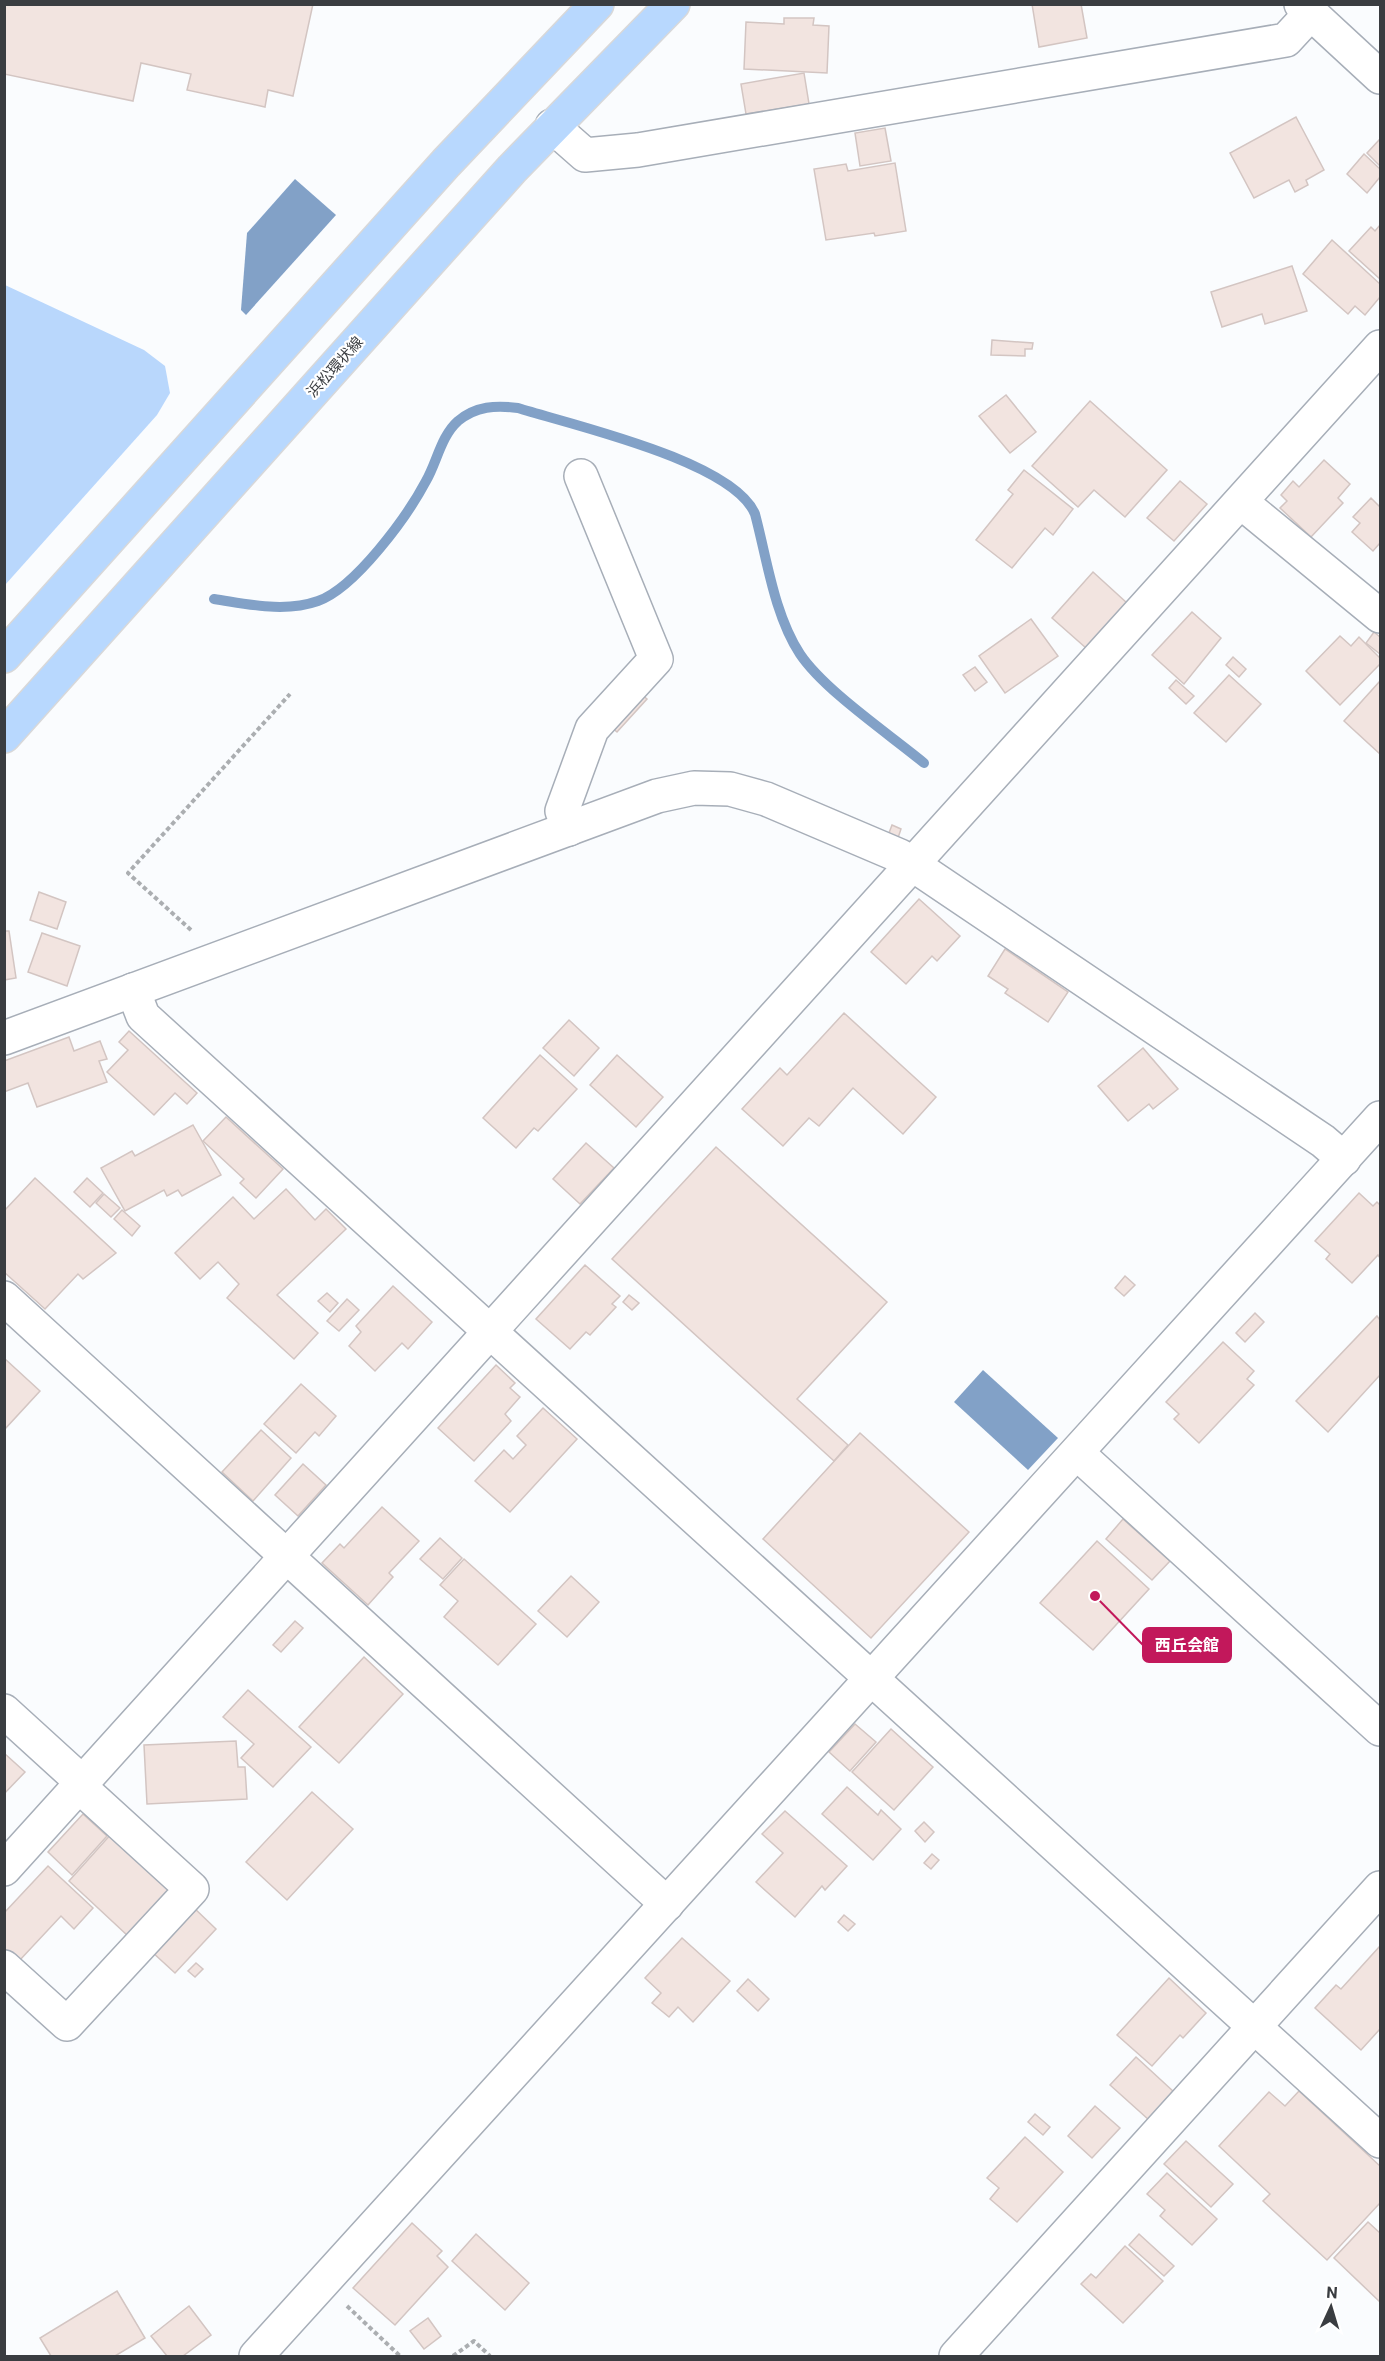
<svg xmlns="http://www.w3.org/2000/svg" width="1385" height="2361" viewBox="0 0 1385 2361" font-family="Roboto,'Noto Sans JP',sans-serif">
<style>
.green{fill:#b9d7fc}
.water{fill:#82a1c7}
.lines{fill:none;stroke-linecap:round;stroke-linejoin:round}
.stream{stroke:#82a1c7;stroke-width:10}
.building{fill:#f2e4e0;stroke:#d3c5c2;stroke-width:1.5}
.minor-casing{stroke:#a7aeb8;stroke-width:36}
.major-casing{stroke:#d8d8d9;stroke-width:36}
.path{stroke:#abaeb1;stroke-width:4;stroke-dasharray:4.5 3;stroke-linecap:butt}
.minor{stroke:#fff;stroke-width:33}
.major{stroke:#b8d8fe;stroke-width:33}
.labels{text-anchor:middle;stroke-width:4.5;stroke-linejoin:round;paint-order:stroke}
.street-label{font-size:15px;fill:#3a3d41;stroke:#fff}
.leader{fill:none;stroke:#c2185b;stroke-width:2}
.callout-dot{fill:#c2185b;stroke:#fff;stroke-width:2}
.callout{fill:#c2185b;stroke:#c2185b;stroke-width:2}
.callout-label{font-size:16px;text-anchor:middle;font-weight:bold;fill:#fff}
</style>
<rect width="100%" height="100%" fill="#fafcfe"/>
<path class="green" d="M 5,285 L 144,350 L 165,366 L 170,393 L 157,415 L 5,585 Z"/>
<g class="water">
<path d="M 295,179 L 336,215 L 246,315 L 241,310 L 247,233 Z"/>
<path d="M 983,1370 L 1058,1438 L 1028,1470 L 954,1402 Z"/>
</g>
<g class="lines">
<path class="stream" d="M 214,599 C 248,604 284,613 318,601 C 355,588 407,517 426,481 C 437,462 441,436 458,421 C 476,406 496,405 518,408 C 572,425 733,461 755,514 C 767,559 774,614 800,654 C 824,690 889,734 924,763"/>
</g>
<g class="building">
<path d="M 4,4 L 313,4 L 293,96 L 268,90 L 265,107 L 187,90 L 191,74 L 141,63 L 133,101 L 4,74 Z"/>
<path d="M 1032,4 L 1081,4 L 1087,38 L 1039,47 Z"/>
<path d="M 784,18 L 814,18 L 813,25 L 829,26 L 827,73 L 744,69 L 746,22 L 784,24 Z"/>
<path d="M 804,73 L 809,104 L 746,114 L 741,84 Z"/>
<path d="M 1296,117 L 1324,170 L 1306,180 L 1308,185 L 1295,192 L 1289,180 L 1254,198 L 1230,153 Z"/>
<path d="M 885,128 L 891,161 L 860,166 L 855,133 Z"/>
<path d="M 1380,139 L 1380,166 L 1367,153 Z"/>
<path d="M 1364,154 L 1380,169 L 1380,177 L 1367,193 L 1347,174 Z"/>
<path d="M 895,163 L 906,231 L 875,236 L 874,233 L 826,240 L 814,169 L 846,164 L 848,171 Z"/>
<path d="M 1380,225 L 1380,279 L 1349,251 L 1371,227 L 1375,231 Z"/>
<path d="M 1332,240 L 1380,284 L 1380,297 L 1365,315 L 1355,306 L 1348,314 L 1303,274 Z"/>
<path d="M 1292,266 L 1307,311 L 1265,324 L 1262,314 L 1222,327 L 1211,292 Z"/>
<path d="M 992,340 L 1033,343 L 1032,349 L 1025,349 L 1025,356 L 991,355 Z"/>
<path d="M 1006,395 L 1036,432 L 1010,453 L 979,416 Z"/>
<path d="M 1090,401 L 1167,470 L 1125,517 L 1094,490 L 1078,507 L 1032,466 Z"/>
<path d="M 1324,460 L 1350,484 L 1338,498 L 1343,503 L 1311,537 L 1280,508 L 1287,501 L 1281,495 L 1293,481 L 1299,487 Z"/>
<path d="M 1024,470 L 1073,509 L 1053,535 L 1045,528 L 1012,568 L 976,540 L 1013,494 L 1008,490 Z"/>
<path d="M 1180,481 L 1207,504 L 1174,541 L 1147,518 Z"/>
<path d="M 1371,498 L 1380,507 L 1380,543 L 1373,551 L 1352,532 L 1360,523 L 1353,517 Z"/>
<path d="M 1093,572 L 1127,603 L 1086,648 L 1052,618 Z"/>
<path d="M 1192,612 L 1221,638 L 1184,684 L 1152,655 Z"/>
<path d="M 1031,619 L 1058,656 L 1005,693 L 979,656 Z"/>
<path d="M 1374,632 L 1380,637 L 1380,654 L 1366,643 Z"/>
<path d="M 1340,636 L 1351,646 L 1359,637 L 1380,658 L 1380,664 L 1340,705 L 1306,671 Z"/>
<path d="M 1233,657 L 1246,669 L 1239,677 L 1226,665 Z"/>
<path d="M 975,667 L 987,682 L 975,691 L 963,675 Z"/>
<path d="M 1229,675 L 1261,704 L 1226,742 L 1194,713 Z"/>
<path d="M 1176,680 L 1194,696 L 1186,704 L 1169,688 Z"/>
<path d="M 1380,681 L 1380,754 L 1344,721 Z"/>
<path d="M 640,693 L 647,699 L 617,732 L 610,726 Z"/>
<path d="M 892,825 L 901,829 L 898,838 L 889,833 Z"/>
<path d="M 39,892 L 66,902 L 57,929 L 30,920 Z"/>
<path d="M 919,899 L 960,936 L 937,961 L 932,956 L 906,984 L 871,952 Z"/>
<path d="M 4,931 L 9,931 L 16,978 L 4,980 Z"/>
<path d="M 42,933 L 80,946 L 67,986 L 28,972 Z"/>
<path d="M 1005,949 L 1068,992 L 1048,1022 L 1005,993 L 1008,989 L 988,976 Z"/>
<path d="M 844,1013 L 936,1097 L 903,1134 L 853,1088 L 819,1126 L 809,1118 L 783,1146 L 742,1109 L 780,1068 L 787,1075 Z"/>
<path d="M 569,1020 L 599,1048 L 574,1076 L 543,1048 Z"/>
<path d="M 129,1031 L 197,1093 L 187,1104 L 175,1093 L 154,1115 L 107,1072 L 128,1050 L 119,1042 Z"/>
<path d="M 69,1037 L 74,1051 L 100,1041 L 107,1059 L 99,1061 L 107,1082 L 37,1107 L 28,1083 L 4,1092 L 4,1061 Z"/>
<path d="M 1143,1048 L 1178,1089 L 1153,1109 L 1149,1104 L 1128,1121 L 1098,1086 Z"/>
<path d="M 540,1055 L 577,1089 L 538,1131 L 534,1128 L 516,1148 L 483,1118 Z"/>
<path d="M 617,1055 L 663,1097 L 636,1127 L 590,1085 Z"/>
<path d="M 226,1117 L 283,1169 L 256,1198 L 240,1183 L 244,1179 L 203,1141 Z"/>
<path d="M 193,1125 L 221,1175 L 182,1196 L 178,1190 L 167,1196 L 164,1190 L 125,1211 L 101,1168 L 132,1151 L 135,1156 Z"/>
<path d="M 586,1143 L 614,1168 L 580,1204 L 553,1179 Z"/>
<path d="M 716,1147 L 887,1302 L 797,1399 L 848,1445 L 834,1461 L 612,1259 Z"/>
<path d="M 35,1178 L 116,1253 L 83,1279 L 78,1274 L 45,1309 L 4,1272 L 4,1211 Z"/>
<path d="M 87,1178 L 103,1193 L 90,1207 L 74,1192 Z"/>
<path d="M 286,1189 L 315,1220 L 326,1209 L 346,1229 L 277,1295 L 318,1333 L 294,1359 L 227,1298 L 239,1284 L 218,1262 L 200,1279 L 175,1253 L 233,1197 L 254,1219 Z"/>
<path d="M 1359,1193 L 1373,1206 L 1377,1202 L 1380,1205 L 1380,1258 L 1378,1255 L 1352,1283 L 1326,1259 L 1330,1254 L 1315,1241 Z"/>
<path d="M 104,1194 L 120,1208 L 111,1217 L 96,1203 Z"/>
<path d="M 122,1210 L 140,1226 L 132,1236 L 114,1219 Z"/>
<path d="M 585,1265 L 620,1296 L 612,1304 L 616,1307 L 590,1335 L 586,1332 L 570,1349 L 536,1319 Z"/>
<path d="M 1125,1276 L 1135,1285 L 1124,1296 L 1115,1288 Z"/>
<path d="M 393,1286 L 432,1322 L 408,1349 L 402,1343 L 375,1371 L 349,1346 L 361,1332 L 356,1326 Z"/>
<path d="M 327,1293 L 338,1303 L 330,1312 L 318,1301 Z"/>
<path d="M 629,1295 L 639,1303 L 632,1310 L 623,1302 Z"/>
<path d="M 347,1299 L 359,1310 L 339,1331 L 327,1321 Z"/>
<path d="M 1255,1313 L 1264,1322 L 1245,1342 L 1236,1333 Z"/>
<path d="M 1377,1316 L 1380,1320 L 1380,1375 L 1328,1432 L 1296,1401 Z"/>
<path d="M 1223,1342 L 1254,1371 L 1247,1379 L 1254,1385 L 1199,1443 L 1174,1419 L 1179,1414 L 1166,1402 Z"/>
<path d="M 4,1358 L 40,1391 L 4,1430 Z"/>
<path d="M 496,1365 L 515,1383 L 510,1388 L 520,1397 L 505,1414 L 511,1421 L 474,1461 L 438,1428 Z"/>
<path d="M 301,1384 L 336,1416 L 319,1436 L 315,1432 L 296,1453 L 264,1424 Z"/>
<path d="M 543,1408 L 577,1439 L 510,1512 L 475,1481 L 504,1450 L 513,1459 L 526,1445 L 517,1436 Z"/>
<path d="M 261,1430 L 291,1458 L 253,1501 L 222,1472 Z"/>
<path d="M 860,1433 L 969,1532 L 871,1638 L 763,1539 Z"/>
<path d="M 303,1464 L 326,1485 L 298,1516 L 275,1495 Z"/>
<path d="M 382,1507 L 419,1541 L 389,1573 L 393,1577 L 368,1605 L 322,1563 L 340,1544 L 344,1548 Z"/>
<path d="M 1123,1519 L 1170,1561 L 1152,1580 L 1106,1539 Z"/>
<path d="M 440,1538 L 462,1558 L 443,1579 L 420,1559 Z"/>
<path d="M 1097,1541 L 1149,1589 L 1093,1650 L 1040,1603 Z"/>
<path d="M 464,1559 L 536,1624 L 498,1665 L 444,1617 L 458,1601 L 440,1585 Z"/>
<path d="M 571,1576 L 599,1602 L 567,1637 L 538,1611 Z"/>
<path d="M 295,1621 L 303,1628 L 281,1652 L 273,1645 Z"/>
<path d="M 364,1657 L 403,1694 L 339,1763 L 299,1727 Z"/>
<path d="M 248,1690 L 311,1747 L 273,1787 L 241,1758 L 254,1744 L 223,1717 Z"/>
<path d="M 855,1724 L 876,1742 L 850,1771 L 829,1752 Z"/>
<path d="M 891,1729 L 933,1767 L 894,1810 L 852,1772 Z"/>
<path d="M 236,1741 L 238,1767 L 245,1767 L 247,1799 L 147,1804 L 144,1745 Z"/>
<path d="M 4,1753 L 25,1772 L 4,1794 Z"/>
<path d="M 847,1787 L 878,1815 L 881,1810 L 901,1829 L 873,1860 L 822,1814 Z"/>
<path d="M 312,1792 L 353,1829 L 287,1900 L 246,1862 Z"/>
<path d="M 785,1811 L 847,1866 L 825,1890 L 822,1886 L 795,1917 L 756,1882 L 783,1853 L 762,1834 Z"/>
<path d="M 83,1814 L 107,1836 L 72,1875 L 48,1852 Z"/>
<path d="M 924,1822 L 934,1832 L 925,1842 L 915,1831 Z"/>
<path d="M 112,1833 L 172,1888 L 128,1936 L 69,1881 Z"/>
<path d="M 932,1854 L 939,1860 L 931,1869 L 924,1863 Z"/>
<path d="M 48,1866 L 93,1908 L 74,1929 L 61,1916 L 19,1961 L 4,1948 L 4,1913 Z"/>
<path d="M 192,1906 L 216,1929 L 175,1973 L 151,1951 Z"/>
<path d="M 844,1915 L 855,1924 L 848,1931 L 838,1922 Z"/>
<path d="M 682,1938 L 730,1981 L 693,2022 L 678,2007 L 669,2017 L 652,2003 L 661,1993 L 645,1978 Z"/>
<path d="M 1380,1946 L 1380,2029 L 1361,2050 L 1315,2008 L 1336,1985 L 1341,1989 Z"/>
<path d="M 196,1963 L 203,1969 L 195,1977 L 188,1971 Z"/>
<path d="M 1169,1978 L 1206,2013 L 1183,2038 L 1180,2035 L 1152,2066 L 1117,2035 Z"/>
<path d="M 748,1979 L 769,1999 L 758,2011 L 737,1991 Z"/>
<path d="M 1136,2057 L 1174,2092 L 1149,2120 L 1110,2085 Z"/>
<path d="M 1299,2091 L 1380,2166 L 1380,2203 L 1327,2260 L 1263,2201 L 1270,2194 L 1219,2146 L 1269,2092 L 1285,2106 Z"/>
<path d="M 1095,2106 L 1120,2128 L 1092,2158 L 1068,2136 Z"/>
<path d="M 1035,2114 L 1050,2127 L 1043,2135 L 1028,2122 Z"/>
<path d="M 1025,2137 L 1063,2172 L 1017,2222 L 990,2199 L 999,2188 L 987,2178 Z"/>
<path d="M 1186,2141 L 1233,2184 L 1211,2207 L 1164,2164 Z"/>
<path d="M 1167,2173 L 1217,2219 L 1192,2245 L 1160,2216 L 1165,2210 L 1147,2194 Z"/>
<path d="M 1368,2222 L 1380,2233 L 1380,2302 L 1334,2258 Z"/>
<path d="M 412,2223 L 442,2251 L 437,2256 L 448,2267 L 395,2325 L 353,2288 Z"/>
<path d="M 476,2234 L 529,2283 L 505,2310 L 452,2261 Z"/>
<path d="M 1139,2234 L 1174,2266 L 1164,2276 L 1129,2245 Z"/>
<path d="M 1125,2246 L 1163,2281 L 1123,2323 L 1081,2284 L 1091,2274 L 1096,2278 Z"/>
<path d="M 117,2291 L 145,2338 L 115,2356 L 51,2356 L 40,2338 Z"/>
<path d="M 189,2306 L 211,2335 L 183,2356 L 167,2356 L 151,2336 Z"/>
<path d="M 428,2318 L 441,2336 L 424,2349 L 410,2331 Z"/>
</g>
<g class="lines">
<g class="minor-casing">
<g id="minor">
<path d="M 1301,4 L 1380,77"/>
<path d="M 552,126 L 585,155 L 638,150 L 1286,40 L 1311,13"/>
<path d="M 1241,502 L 1380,616"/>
<path d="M 569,829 L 562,811 L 592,729 L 656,659 L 581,476"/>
<path d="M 133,990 L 143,1016 L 1380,2141"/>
<path d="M 4,1038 L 657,796 L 694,788 L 730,789 L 766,799 L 900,856 L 1323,1141 L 1344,1159"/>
<path d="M 4,1298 L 667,1904"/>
<path d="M 1077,1453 L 1380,1729"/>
<path d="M 4,1711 L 83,1783"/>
<path d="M 4,1869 L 1380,347"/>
<path d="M 4,1967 L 67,2024 L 192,1889 L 79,1786"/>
<path d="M 256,2356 L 1380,1118"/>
<path d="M 956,2356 L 1380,1888"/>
</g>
</g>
<g class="major-casing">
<g id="major">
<path d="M 4,656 L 446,163 L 597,4"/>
<path d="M 4,736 L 512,169 L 673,4"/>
</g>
</g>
<g class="path">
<path d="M 191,930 L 128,873 L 290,694"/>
<path d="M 347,2306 L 400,2356"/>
<path d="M 453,2356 L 474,2341 L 490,2356"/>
</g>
<use href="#minor" class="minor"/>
<use href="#major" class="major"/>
</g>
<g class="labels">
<g class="street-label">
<text transform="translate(335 367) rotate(-48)" y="5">浜松環状線</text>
</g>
</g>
<path class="leader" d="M1095 1596L1143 1645"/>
<circle class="callout-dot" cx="1095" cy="1596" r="6"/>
<rect class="callout" x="1143" y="1628" width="88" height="34" rx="6"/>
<g class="callout-label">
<text x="1187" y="1651">西丘会館</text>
</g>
<rect width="1385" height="2361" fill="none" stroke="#3a3d41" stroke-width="12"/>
<g transform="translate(1331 2307) rotate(4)" stroke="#ffffff" stroke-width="4.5" paint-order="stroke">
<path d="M0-4.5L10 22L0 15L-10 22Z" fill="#3a3d41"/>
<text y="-9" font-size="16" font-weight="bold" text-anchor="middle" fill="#3a3d41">N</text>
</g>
</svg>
